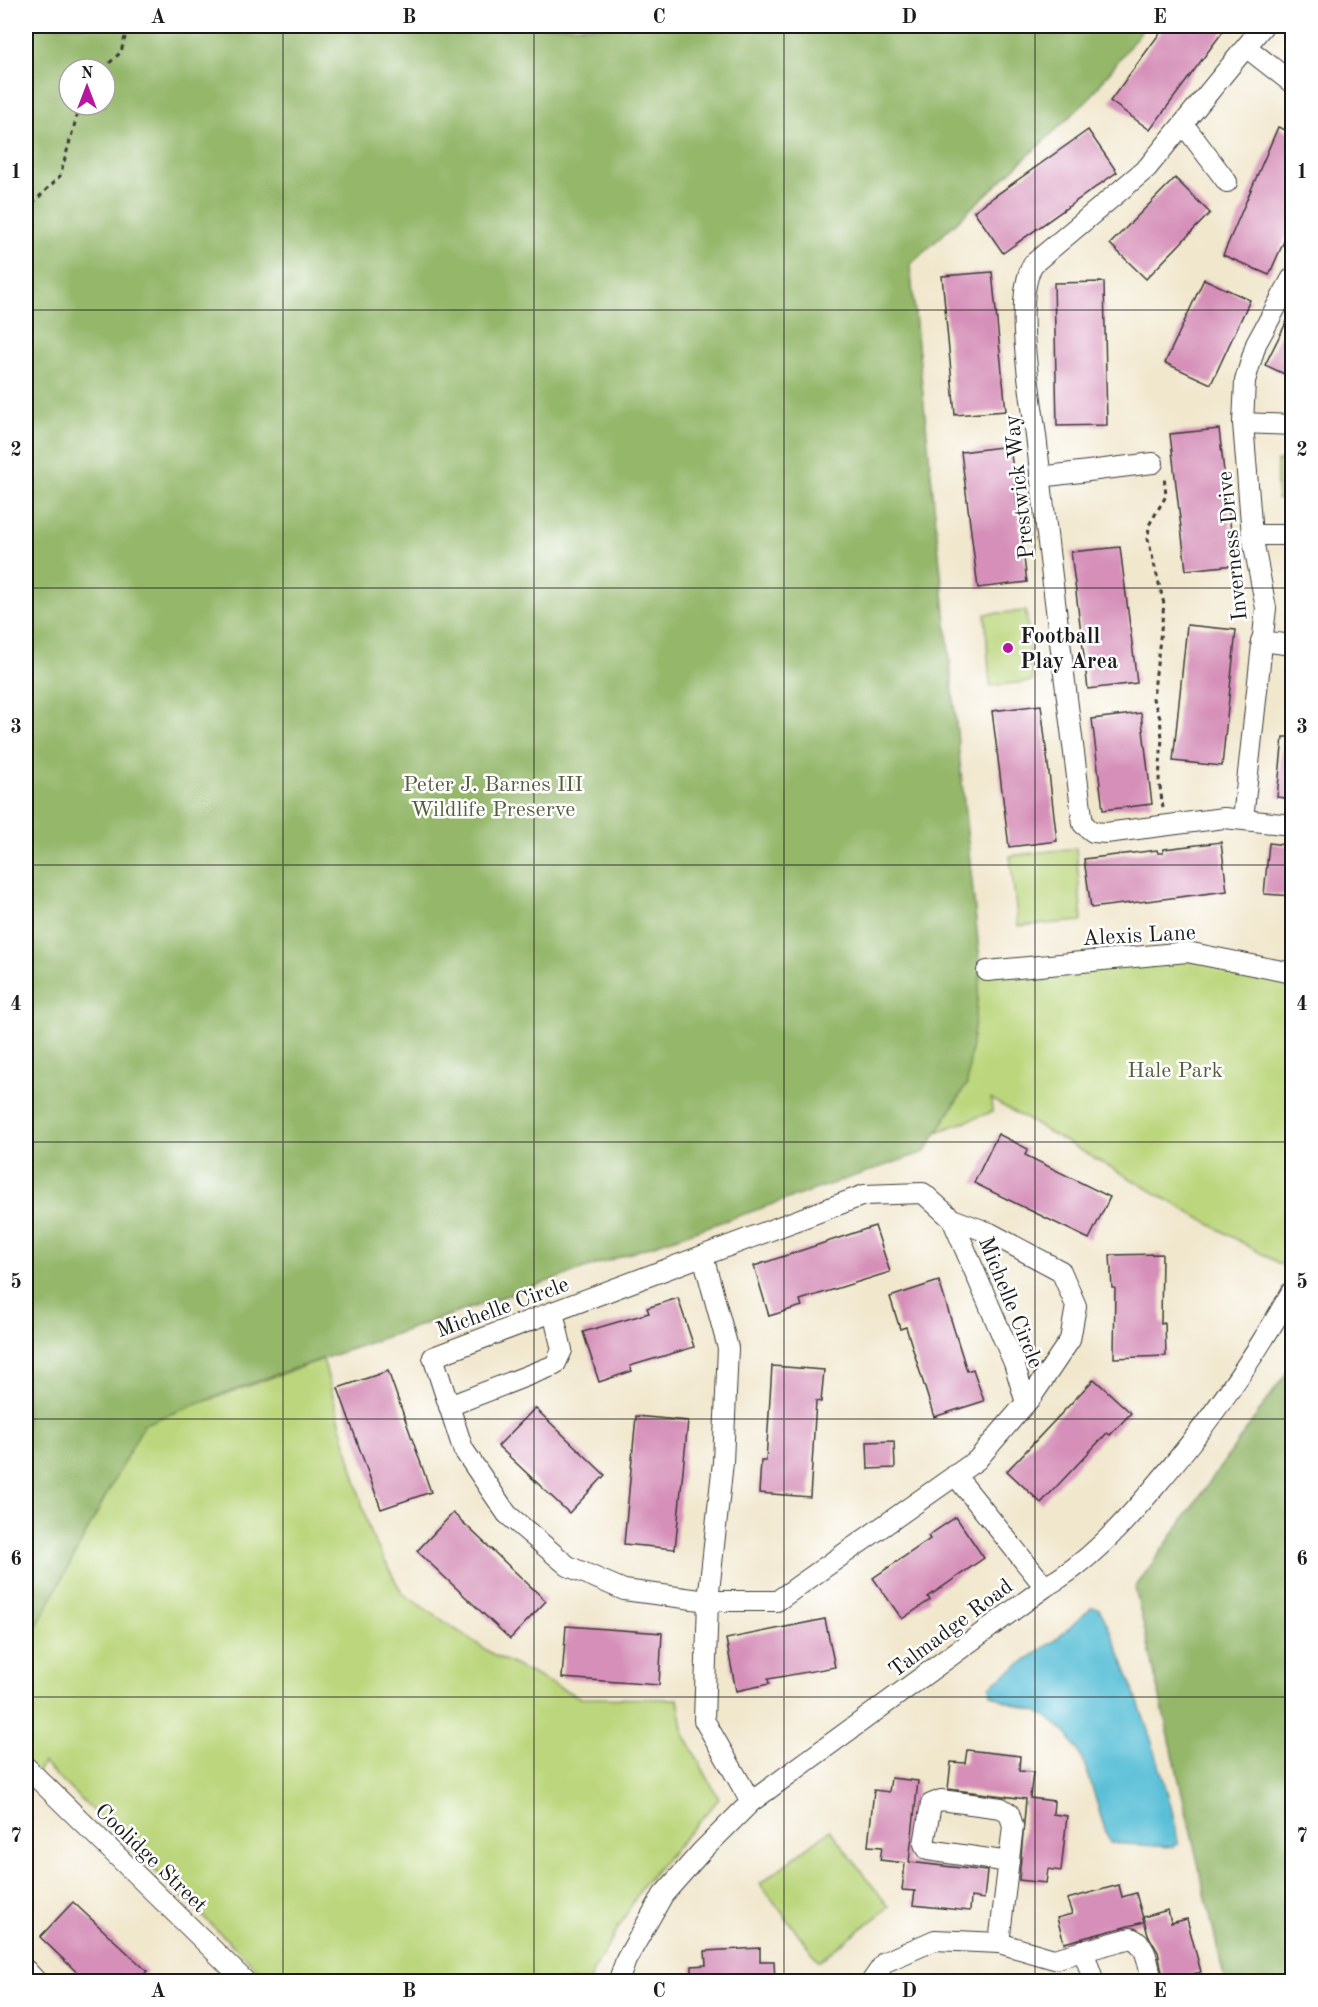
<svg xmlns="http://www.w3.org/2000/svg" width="1318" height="2007" viewBox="0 0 1318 2007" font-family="'Old Standard TT',serif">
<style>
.green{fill:#bbd67b;stroke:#6c794c;stroke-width:1.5;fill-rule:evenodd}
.forest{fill:#94b76b;stroke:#586a44;stroke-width:1.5;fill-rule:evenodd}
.water{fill:#59bfd7;stroke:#3a6e7a;stroke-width:1.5}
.building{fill:#d58fb8}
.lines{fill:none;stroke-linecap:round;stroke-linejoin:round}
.minor-casing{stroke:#3c3a37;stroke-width:22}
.path{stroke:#3c3a37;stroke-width:3;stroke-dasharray:4.5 4.5;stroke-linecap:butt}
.minor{stroke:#fff;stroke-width:20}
.grid{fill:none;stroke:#1c1c1c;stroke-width:1.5;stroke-opacity:0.55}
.poi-dot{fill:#b5179e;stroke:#fff;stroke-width:2}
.labels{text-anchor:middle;stroke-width:5;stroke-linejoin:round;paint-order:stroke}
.street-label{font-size:22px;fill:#1c1c1c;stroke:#fff}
.poi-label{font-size:22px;font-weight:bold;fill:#1c1c1c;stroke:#fff;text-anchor:start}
.park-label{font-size:22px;fill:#545d3d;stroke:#fff}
.neatline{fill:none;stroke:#1c1c1c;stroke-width:2}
.grid-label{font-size:20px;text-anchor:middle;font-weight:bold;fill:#1c1c1c}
</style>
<rect width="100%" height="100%" fill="#fff"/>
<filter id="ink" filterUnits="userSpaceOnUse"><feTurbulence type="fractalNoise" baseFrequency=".0167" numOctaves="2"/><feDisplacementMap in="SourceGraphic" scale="12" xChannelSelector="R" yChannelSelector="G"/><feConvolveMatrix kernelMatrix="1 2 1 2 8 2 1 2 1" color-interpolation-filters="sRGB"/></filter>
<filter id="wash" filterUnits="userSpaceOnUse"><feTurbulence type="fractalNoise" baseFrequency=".008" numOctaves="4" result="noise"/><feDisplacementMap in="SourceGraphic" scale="24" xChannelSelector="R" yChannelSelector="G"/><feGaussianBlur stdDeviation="1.35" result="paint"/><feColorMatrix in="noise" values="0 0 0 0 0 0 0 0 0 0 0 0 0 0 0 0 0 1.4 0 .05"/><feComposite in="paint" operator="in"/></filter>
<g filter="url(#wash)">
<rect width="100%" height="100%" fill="#f1e7cd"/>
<g class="green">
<path d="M 26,26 L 909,256 L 979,978 L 981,971 L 1163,953 L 1292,973 L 1292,1271 L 991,1099 L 992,1112 L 200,1398 L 204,1402 L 323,1359 L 370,1533 L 402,1593 L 494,1655 L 581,1698 L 678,1699 L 684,1734 L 719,1799 L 643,1885 L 593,1972 L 590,1981 L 270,1981 L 43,1763 L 26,1794 ZM 69,69 L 105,69 L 105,105 L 69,105 Z"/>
<rect x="1277" y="461" width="15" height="38"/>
<path d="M 1026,611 L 1033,681 L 990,686 L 985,614 Z"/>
<path d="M 1076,848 L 1082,921 L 1018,926 L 1010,856 Z"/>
<path d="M 830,1830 L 889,1907 L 819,1961 L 760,1884 Z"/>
</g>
<g class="forest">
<path d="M 26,26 L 1145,26 L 1088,100 L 910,265 L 981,971 L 967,1084 L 925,1152 L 261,1380 L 144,1424 L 26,1647 ZM 69,69 L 105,69 L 105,105 L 69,105 Z"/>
<path d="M 1292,1365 L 1292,1981 L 1225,1981 L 1135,1588 Z"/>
</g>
<path class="water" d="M 1092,1607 L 1098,1608 C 1117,1633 1181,1816 1177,1844 L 1172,1847 L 1110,1843 C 1093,1803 1091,1751 1054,1722 C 1035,1706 1010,1706 991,1694 L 990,1686 L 999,1679 L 1059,1637 Z"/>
<g id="blocks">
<g class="building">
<path d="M 1165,26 L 1227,26 L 1150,130 L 1110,101 Z"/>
<path d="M 1278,127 L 1293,133 L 1293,221 L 1269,275 L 1223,255 Z"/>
<path d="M 1088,130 L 1117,172 L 1003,253 L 974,211 Z"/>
<path d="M 1175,178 L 1210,213 L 1146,279 L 1110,244 Z"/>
<path d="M 992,272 L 1006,411 L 955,415 L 942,276 Z"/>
<path d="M 1204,279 L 1250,300 L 1211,384 L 1165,363 Z"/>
<path d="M 1104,282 L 1107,425 L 1057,426 L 1054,283 Z"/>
<path d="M 1293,309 L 1293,378 L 1265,365 Z"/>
<path d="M 1219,429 L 1235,565 L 1186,570 L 1170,434 Z"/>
<path d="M 1010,446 L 1027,582 L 978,588 L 961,452 Z"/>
<path d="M 1120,547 L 1137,683 L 1088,689 L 1071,552 Z"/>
<path d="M 1187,625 L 1236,630 L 1222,766 L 1173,761 Z"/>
<path d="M 1041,705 L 1057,841 L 1009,847 L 992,711 Z"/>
<path d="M 1141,713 L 1152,804 L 1103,810 L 1092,719 Z"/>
<path d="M 1283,737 L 1293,737 L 1293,799 L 1277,797 Z"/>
<path d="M 1221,842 L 1227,891 L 1091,908 L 1084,859 L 1157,850 L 1158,853 L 1163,853 L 1164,849 Z"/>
<path d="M 1269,843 L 1293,846 L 1293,896 L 1264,894 Z"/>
<path d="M 998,1134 L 1028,1149 L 1025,1155 L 1110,1197 L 1089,1239 L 974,1183 Z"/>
<path d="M 875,1226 L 890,1272 L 800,1300 L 802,1306 L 769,1316 L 754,1266 Z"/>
<path d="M 1162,1254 L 1161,1324 L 1165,1323 L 1166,1356 L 1114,1358 L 1115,1288 L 1112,1288 L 1110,1255 Z"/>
<path d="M 939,1281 L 967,1371 L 973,1369 L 984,1401 L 934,1417 L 906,1327 L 900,1329 L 890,1297 Z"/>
<path d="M 678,1298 L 694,1347 L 630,1366 L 632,1371 L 599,1382 L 583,1332 L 649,1313 L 647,1308 Z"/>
<path d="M 772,1366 L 824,1370 L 821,1402 L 816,1401 L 810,1497 L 759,1493 L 761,1461 L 766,1461 Z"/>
<path d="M 388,1371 L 431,1492 L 381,1509 L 338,1388 Z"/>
<path d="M 1094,1379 L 1131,1413 L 1110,1435 L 1107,1433 L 1041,1503 L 1007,1471 Z"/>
<path d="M 535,1408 L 605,1475 L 569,1513 L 498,1446 Z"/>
<path d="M 636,1416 L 688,1421 L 675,1549 L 624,1544 Z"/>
<path d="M 894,1441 L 895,1468 L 868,1469 L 867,1442 Z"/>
<path d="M 453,1513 L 546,1601 L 510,1639 L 417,1551 Z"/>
<path d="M 956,1517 L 984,1558 L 928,1597 L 930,1600 L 902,1619 L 873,1578 L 930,1539 L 928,1536 Z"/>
<path d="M 825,1619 L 835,1667 L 768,1679 L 769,1684 L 736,1691 L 726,1639 Z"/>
<path d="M 566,1626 L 662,1633 L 659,1685 L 562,1678 Z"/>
<path d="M 967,1750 L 1020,1756 L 1019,1771 L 1033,1772 L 1030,1798 L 1054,1801 L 1053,1814 L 1067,1816 L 1061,1871 L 1048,1869 L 1046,1883 L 1019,1880 L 1026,1799 L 948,1789 L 951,1762 L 965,1763 Z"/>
<path d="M 891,1778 L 918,1781 L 909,1862 L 987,1871 L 984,1899 L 971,1897 L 970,1911 L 913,1905 L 915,1891 L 902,1890 L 905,1863 L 880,1860 L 882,1847 L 868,1846 L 874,1790 L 889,1792 Z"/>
<path d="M 1119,1885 L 1122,1897 L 1136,1893 L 1144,1922 L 1064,1943 L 1057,1918 L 1072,1914 L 1067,1899 Z"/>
<path d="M 73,1902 L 147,1971 L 137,1982 L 87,1982 L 40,1937 Z"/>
<path d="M 1168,1910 L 1171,1923 L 1187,1919 L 1201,1972 L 1188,1975 L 1190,1982 L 1164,1982 L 1158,1952 L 1148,1935 L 1143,1917 Z"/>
<path d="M 760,1948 L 760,1961 L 774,1961 L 775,1982 L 692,1982 L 692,1966 L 706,1965 L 705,1951 Z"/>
</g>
</g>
</g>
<g filter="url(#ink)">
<use href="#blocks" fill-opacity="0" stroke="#3c3a37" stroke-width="1.5"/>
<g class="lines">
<g class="minor-casing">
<g id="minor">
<path d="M 1263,26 L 1147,168 L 1033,264 C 1012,301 1032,399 1037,444 C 1050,570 1067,697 1083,824 L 1093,832 L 1106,833 L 1224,818 L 1292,825"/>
<path d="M 1246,47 L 1292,83"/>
<path d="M 1184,125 L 1227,182"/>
<path d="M 1243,423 L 1292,425"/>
<path d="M 1040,477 L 1153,463"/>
<path d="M 1252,535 L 1292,535"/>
<path d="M 1261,641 L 1292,645"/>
<path d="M 1243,819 L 1266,608 L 1252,535 L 1243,423 L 1245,381 L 1256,344 L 1292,278"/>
<path d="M 987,971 L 1187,952 L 1292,973"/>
<path d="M 923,1193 L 952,1219 L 990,1233 L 1061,1271 L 1076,1306 L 1070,1340 L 1032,1396 L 977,1460 L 777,1601 L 708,1601 L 624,1590 L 568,1566 L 507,1514 L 463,1449 L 433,1357 L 864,1195 Z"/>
<path d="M 952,1219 L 1014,1363 L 1026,1403"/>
<path d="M 703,1256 L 728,1348 L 723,1462 L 708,1601 L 704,1720 L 751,1802"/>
<path d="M 449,1406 L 555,1365 L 562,1350 L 553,1312"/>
<path d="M 955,1475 L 1045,1587"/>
<path d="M 26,1767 L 246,1982"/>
<path d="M 999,1943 L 1013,1826 L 1009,1813 L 1001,1808 L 941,1800 L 931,1804 L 924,1844 L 928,1850 L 1009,1862"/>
<path d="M 1083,1950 L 1094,1982"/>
<path d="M 26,1970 L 37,1982"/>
<path d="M 618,1982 L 626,1960 L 663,1895 L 701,1852 L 751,1802 L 1045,1587 C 1088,1563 1121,1526 1153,1489 C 1206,1427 1252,1362 1292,1291"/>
<path d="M 871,1982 L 885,1962 L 935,1940 L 999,1943 L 1054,1959 L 1131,1938 C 1148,1945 1148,1966 1152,1982"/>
</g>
</g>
<g class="path">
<path d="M 103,69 L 121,52 L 128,26"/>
<path d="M 26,210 L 60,176 L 80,105"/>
<path d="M 1163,808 L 1159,780 L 1162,738 L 1160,718 L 1153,699 L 1164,604 L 1148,539 L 1149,525 L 1166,496 L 1164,476"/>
</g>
<use href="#minor" class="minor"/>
</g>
</g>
<path class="grid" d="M 283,26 L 283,1982M 534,26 L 534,1982M 784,26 L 784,1982M 1035,26 L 1035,1982M 26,310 L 1292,310M 26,588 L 1292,588M 26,865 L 1292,865M 26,1142 L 1292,1142M 26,1419 L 1292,1419M 26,1697 L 1292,1697"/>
<circle class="poi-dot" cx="1008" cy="648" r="6"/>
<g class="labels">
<g class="street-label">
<text transform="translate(1018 487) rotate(-96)" y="8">Prestwick Way</text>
<text transform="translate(1231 546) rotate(-96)" y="8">Inverness Drive</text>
<text transform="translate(1139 934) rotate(-3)" y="8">Alexis Lane</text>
<text transform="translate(1012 1302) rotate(68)" y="8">Michelle Circle</text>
<text transform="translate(502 1306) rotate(-20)" y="8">Michelle Circle</text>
<text transform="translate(950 1627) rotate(-37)" y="8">Talmadge Road</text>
<text transform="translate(152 1857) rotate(44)" y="8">Coolidge Street</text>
</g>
<g class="poi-label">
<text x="1020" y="643">Football<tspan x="1020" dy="25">Play Area</tspan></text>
</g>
<g class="park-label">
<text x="493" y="791">Peter J. Barnes III<tspan x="493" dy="25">Wildlife Preserve</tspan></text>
<text x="1175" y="1077">Hale Park</text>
</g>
</g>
<rect width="1318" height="2007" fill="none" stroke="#fff" stroke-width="66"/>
<g transform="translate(87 87)"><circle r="28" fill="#ffffff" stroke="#a4a4a4" stroke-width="1.5"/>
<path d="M0-4.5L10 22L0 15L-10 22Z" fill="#b5179e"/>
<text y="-9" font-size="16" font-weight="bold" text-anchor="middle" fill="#1c1c1c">N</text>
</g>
<rect x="33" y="33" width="1252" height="1941" class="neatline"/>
<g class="grid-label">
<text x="158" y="23">A</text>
<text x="409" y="23">B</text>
<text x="659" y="23">C</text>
<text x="909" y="23">D</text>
<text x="1160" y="23">E</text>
<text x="16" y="178">1</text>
<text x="1302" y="178">1</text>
<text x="16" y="456">2</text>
<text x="1302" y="456">2</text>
<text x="16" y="733">3</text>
<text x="1302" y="733">3</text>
<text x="16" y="1010">4</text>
<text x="1302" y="1010">4</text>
<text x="16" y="1288">5</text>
<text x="1302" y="1288">5</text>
<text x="16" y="1565">6</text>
<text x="1302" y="1565">6</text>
<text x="16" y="1842">7</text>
<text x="1302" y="1842">7</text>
<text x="158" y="1997">A</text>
<text x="409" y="1997">B</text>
<text x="659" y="1997">C</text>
<text x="909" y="1997">D</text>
<text x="1160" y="1997">E</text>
</g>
</svg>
